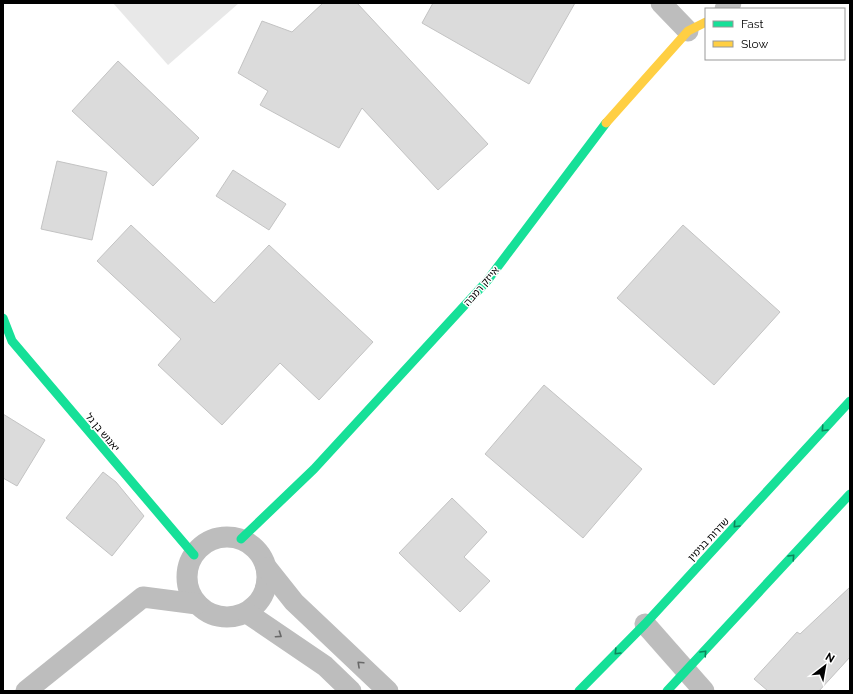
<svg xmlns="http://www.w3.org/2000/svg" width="853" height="694" viewBox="0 0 853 694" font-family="Raleway,'Noto Sans Hebrew',sans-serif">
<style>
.green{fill:#e8e8e8}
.building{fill:#dbdbdb;stroke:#c3c3c3}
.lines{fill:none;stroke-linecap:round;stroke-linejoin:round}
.street{stroke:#bdbdbd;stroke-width:21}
.fast{stroke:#16e098;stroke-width:9}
.slow{stroke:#ffcf43;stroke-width:9}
.oneway{stroke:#0d865b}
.oneway2{stroke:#686868}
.labels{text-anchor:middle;stroke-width:3;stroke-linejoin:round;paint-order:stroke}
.street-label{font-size:10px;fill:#000;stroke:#fff}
</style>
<rect width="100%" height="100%" fill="#fff"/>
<path class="green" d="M 113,3 L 239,3 L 168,65 Z"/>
<g class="building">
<path d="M 323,3 L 357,3 L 488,144 L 438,190 L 362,108 L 339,148 L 260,105 L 268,91 L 238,73 L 262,21 L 292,32 Z"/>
<path d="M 433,3 L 575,3 L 529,84 L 422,23 Z"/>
<path d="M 118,61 L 199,138 L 153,186 L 72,111 Z"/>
<path d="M 57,161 L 107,172 L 92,240 L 41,229 Z"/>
<path d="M 233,170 L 286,204 L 269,230 L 216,196 Z"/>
<path d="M 131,225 L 214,303 L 269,245 L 373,342 L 319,400 L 280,363 L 222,425 L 158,365 L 181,339 L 97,261 Z"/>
<path d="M 683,225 L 780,312 L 714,385 L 617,298 Z"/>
<path d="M 544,385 L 642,469 L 583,538 L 485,454 Z"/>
<path d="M 3,414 L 45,440 L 17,486 L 3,478 Z"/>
<path d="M 103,472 L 116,482 L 144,516 L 112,556 L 66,518 Z"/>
<path d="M 452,498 L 487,532 L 464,557 L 490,581 L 460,612 L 399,553 Z"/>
<path d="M 850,587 L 850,657 L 819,691 L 768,691 L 754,679 L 797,632 L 800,634 Z"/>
</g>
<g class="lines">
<g class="street">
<path d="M 661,3 L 688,31"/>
<path d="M 725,9 L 731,3"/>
<circle cx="227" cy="577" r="40"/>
<path d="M 267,568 L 294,602 L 388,691"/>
<path d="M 247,613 L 325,666 L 351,691"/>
<path d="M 645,624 L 704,691"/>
<path d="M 26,691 L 143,597 L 197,604"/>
</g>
<g class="fast">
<path d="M 3,318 L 12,341 L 194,555"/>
<path d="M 241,539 L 314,469 L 487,281 L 606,123"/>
<path d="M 579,691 L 645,624 L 850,401"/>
<path d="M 667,691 L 850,494"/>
</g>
<path class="slow" d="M 606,123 L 688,31 L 706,22"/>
</g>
<defs><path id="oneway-chevron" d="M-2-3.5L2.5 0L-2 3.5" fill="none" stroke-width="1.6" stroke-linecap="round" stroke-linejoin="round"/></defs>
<g class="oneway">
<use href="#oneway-chevron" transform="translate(824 429) rotate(133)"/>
<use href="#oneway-chevron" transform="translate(736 525) rotate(133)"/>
<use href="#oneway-chevron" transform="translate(792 557) rotate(-47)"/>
<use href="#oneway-chevron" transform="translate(617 652) rotate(134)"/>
<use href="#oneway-chevron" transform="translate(704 653) rotate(-47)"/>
</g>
<g class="oneway2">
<use href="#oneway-chevron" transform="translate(279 635) rotate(34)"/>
<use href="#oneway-chevron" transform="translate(360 664) rotate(-137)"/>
</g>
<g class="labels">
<g class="street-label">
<text transform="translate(481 286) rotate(-49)" y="4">אייזק רמבה</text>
<text transform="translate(103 432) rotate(50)" y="4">יאנוש בן גל</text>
<text transform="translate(708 539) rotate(-47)" y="4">שדרות בנימין</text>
</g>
</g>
<rect width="853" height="694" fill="none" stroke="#000000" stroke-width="8"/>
<rect x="705" y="8" width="140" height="52" fill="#ffffff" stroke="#999999"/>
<rect x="713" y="21" width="20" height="6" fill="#16e098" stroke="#999999"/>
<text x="741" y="28" font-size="12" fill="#000000">Fast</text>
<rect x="713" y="41" width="20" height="6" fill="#ffcf43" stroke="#999999"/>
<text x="741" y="48" font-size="12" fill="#000000">Slow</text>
<g transform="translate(825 666) rotate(31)" stroke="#ffffff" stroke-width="3" paint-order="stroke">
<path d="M0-3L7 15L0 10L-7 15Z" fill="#000000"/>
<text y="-6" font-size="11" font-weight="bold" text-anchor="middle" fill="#000000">N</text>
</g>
</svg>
